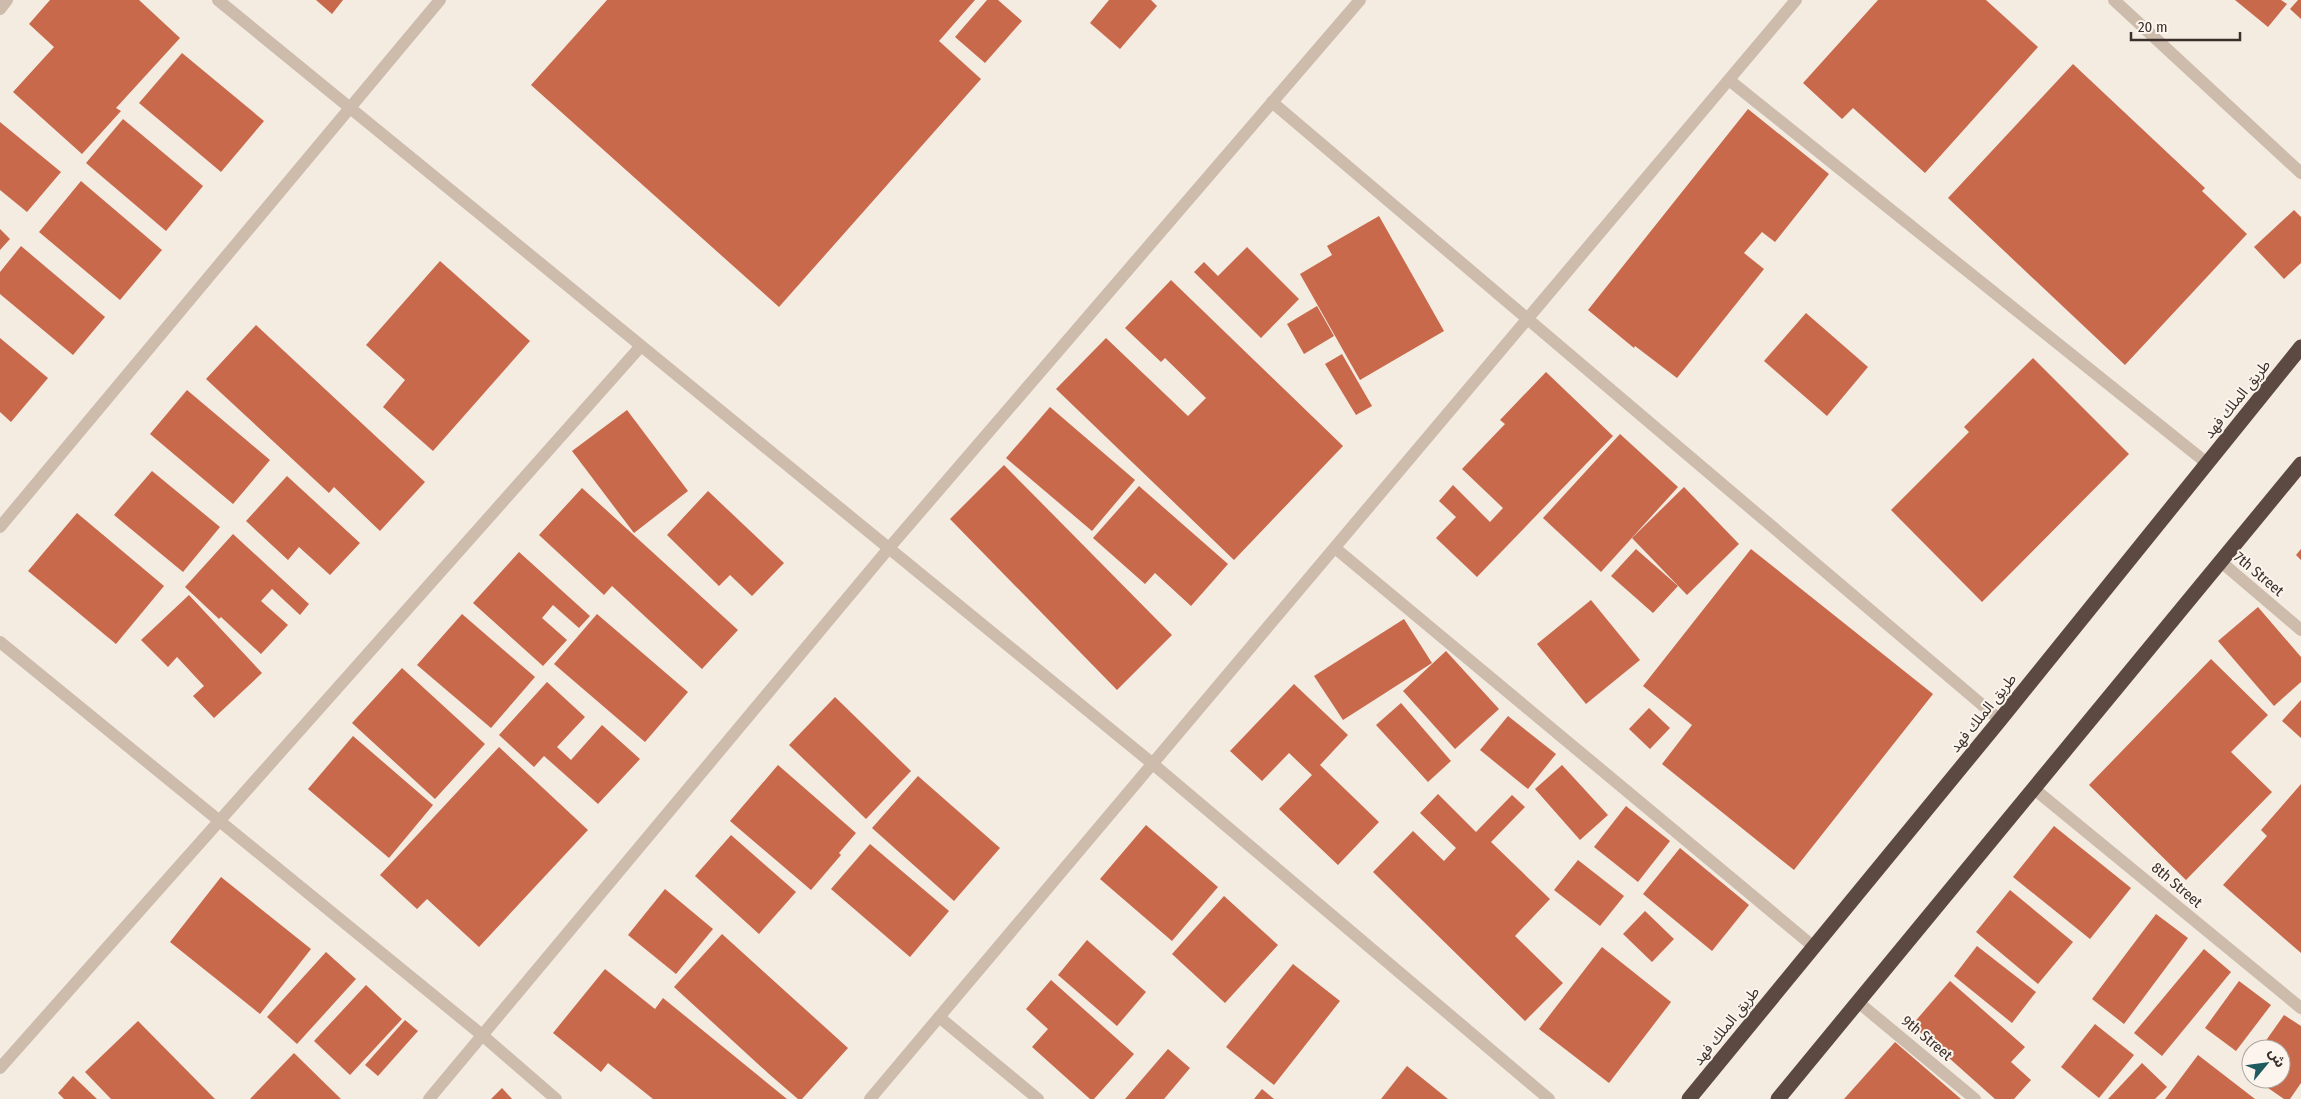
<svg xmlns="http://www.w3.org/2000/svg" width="2301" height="1099" viewBox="0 0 2301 1099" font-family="'Fira Sans Condensed','Noto Sans Arabic',sans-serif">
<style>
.building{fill:#c8694b}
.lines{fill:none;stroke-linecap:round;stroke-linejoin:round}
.minor{stroke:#cdbbac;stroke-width:12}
.motorway{stroke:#5c4a42;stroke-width:15}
.labels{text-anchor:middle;stroke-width:4;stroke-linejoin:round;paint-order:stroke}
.street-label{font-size:15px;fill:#3b302b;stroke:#fbf5ee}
</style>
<rect width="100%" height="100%" fill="#f4ebe1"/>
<g class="building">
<path d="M 50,0 L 139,0 L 180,38 L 116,108 L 121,111 L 82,154 L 13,92 L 54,47 L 29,24 Z"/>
<path d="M 316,0 L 343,0 L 332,14 Z"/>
<path d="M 607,0 L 975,0 L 939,41 L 981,79 L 779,307 L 531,85 Z"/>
<path d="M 987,0 L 998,0 L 1022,21 L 985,63 L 955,37 Z"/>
<path d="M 1109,0 L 1151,0 L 1157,6 L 1120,49 L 1090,23 Z"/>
<path d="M 1878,0 L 1986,0 L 2038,47 L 1925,173 L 1853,108 L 1842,119 L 1803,83 Z"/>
<path d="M 2235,0 L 2281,0 L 2287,4 L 2268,27 Z"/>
<path d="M 2298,0 L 2301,0 L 2301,19 L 2290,9 Z"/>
<path d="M 182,53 L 264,121 L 221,172 L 139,103 Z"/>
<path d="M 2073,64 L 2205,188 L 2202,191 L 2247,234 L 2125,365 L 1948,198 Z"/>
<path d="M 1748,109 L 1829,174 L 1775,242 L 1762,232 L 1744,253 L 1764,269 L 1677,378 L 1635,346 L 1634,348 L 1588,310 Z"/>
<path d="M 123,119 L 203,186 L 166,231 L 86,163 Z"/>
<path d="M 0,122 L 61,172 L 27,212 L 0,190 Z"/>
<path d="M 81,181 L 162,250 L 120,300 L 39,232 Z"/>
<path d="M 2294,210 L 2301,217 L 2301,263 L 2284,279 L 2254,247 Z"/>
<path d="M 1379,216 L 1444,331 L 1360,380 L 1300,274 L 1332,255 L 1327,246 Z"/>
<path d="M 0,229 L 10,239 L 0,250 Z"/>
<path d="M 21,246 L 105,317 L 73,355 L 0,294 L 0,272 Z"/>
<path d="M 1247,247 L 1299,299 L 1261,338 L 1194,272 L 1204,262 L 1218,276 Z"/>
<path d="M 440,261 L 530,341 L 433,451 L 383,407 L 405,380 L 366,345 Z"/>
<path d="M 1171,280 L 1343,446 L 1234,560 L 1056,389 L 1106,338 L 1188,416 L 1206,398 L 1165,358 L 1161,362 L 1125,328 Z"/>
<path d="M 1317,306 L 1334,336 L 1304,354 L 1287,324 Z"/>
<path d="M 1806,313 L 1868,367 L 1827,416 L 1764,361 Z"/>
<path d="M 256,325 L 425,482 L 380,531 L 334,487 L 329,493 L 206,379 Z"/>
<path d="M 0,338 L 48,378 L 11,422 L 0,412 Z"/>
<path d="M 1342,354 L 1372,406 L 1356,415 L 1325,364 Z"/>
<path d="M 2033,358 L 2129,454 L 1982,602 L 1891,510 L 1969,432 L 1964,427 Z"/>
<path d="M 1546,372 L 1613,436 L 1477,577 L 1436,538 L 1456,517 L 1439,501 L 1453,485 L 1490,522 L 1503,508 L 1462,469 L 1505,424 L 1500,420 Z"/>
<path d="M 187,390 L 270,460 L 233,504 L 150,434 Z"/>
<path d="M 1050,407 L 1135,480 L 1092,531 L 1006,458 Z"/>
<path d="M 627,410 L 688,491 L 634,533 L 572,451 Z"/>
<path d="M 1620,434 L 1678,487 L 1601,572 L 1543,518 Z"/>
<path d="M 1004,465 L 1172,635 L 1117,690 L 950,519 Z"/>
<path d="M 152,471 L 220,527 L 183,572 L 114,515 Z"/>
<path d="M 287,476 L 360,543 L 330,575 L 299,547 L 288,560 L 246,521 Z"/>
<path d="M 1139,486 L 1228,564 L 1191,606 L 1155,573 L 1145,584 L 1093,538 Z"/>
<path d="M 1684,487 L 1739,544 L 1687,595 L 1632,538 Z"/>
<path d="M 582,488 L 738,630 L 702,669 L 612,586 L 604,595 L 539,535 Z"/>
<path d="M 708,491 L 784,563 L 752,596 L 730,575 L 719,586 L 667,535 Z"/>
<path d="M 77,513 L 164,586 L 116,644 L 28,571 Z"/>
<path d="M 233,534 L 309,604 L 300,615 L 272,589 L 261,601 L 288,625 L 261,654 L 221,617 L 219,619 L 185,587 Z"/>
<path d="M 1636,549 L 1678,586 L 1653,613 L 1611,576 Z"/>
<path d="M 1751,549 L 1933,694 L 1794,870 L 1662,764 L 1692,725 L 1643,686 Z"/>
<path d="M 2301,549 L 2301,560 L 2296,555 Z"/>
<path d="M 519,552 L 590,616 L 579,628 L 553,605 L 542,618 L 567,640 L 543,666 L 473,603 Z"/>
<path d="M 189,595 L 262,673 L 214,718 L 193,696 L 204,686 L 177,657 L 168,667 L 141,640 Z"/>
<path d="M 1591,600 L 1640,660 L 1586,704 L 1537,644 Z"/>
<path d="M 2258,607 L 2301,657 L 2301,682 L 2274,706 L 2218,641 Z"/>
<path d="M 462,614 L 535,677 L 491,728 L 417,665 Z"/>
<path d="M 597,614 L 688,692 L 645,742 L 554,664 Z"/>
<path d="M 1404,619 L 1432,663 L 1343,720 L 1314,676 Z"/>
<path d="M 1446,651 L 1499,709 L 1455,749 L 1403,691 Z"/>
<path d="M 2211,659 L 2268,715 L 2231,752 L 2272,792 L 2186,880 L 2089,785 Z"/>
<path d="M 402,668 L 485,744 L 435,799 L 352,723 Z"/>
<path d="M 547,682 L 585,717 L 557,747 L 571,760 L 602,725 L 640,759 L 598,804 L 544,756 L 534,767 L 499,735 Z"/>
<path d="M 1294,684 L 1348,735 L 1320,765 L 1379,822 L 1338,865 L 1279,809 L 1312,775 L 1289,753 L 1262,781 L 1230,751 Z"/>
<path d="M 835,697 L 911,771 L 866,819 L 789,745 Z"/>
<path d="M 2301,700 L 2301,738 L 2282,721 Z"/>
<path d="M 1401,703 L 1451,761 L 1428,782 L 1376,725 Z"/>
<path d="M 1649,708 L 1670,728 L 1650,749 L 1629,729 Z"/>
<path d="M 1508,716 L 1556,754 L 1528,789 L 1480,750 Z"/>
<path d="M 353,736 L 433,805 L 389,858 L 308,789 Z"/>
<path d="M 499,747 L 588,830 L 479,947 L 427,899 L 417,909 L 380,875 Z"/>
<path d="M 778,765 L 856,833 L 839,853 L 841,855 L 811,890 L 730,821 Z"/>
<path d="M 1562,765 L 1608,815 L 1580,840 L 1535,789 Z"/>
<path d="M 918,776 L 1000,848 L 954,901 L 872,828 Z"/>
<path d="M 2301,784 L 2301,953 L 2223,885 L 2267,836 L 2261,830 Z"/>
<path d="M 1438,794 L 1476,832 L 1512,795 L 1525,807 L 1491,842 L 1550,899 L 1515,936 L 1563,983 L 1525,1021 L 1373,872 L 1413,831 L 1444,861 L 1456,848 L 1420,813 Z"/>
<path d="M 1626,806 L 1670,841 L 1638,882 L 1594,847 Z"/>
<path d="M 1146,825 L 1218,887 L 1172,941 L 1100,879 Z"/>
<path d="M 2054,826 L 2131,888 L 2090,939 L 2013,877 Z"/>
<path d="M 731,835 L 796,892 L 759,934 L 695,876 Z"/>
<path d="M 870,844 L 949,911 L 910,957 L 831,889 Z"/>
<path d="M 1680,848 L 1749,905 L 1712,951 L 1643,894 Z"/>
<path d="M 1578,860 L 1624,896 L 1600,926 L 1554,890 Z"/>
<path d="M 221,877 L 311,949 L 260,1014 L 170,942 Z"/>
<path d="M 665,889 L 713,929 L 676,974 L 628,935 Z"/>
<path d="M 2010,890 L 2073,942 L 2038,984 L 1976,932 Z"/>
<path d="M 1224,896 L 1278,945 L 1225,1003 L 1172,954 Z"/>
<path d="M 1645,911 L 1674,939 L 1652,962 L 1623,934 Z"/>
<path d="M 2156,914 L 2188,938 L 2124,1024 L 2092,999 Z"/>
<path d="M 722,934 L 848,1048 L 802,1099 L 798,1099 L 769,1074 L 674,987 Z"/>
<path d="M 1087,940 L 1146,992 L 1117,1026 L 1058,975 Z"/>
<path d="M 1977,946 L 2036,992 L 2012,1023 L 1954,976 Z"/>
<path d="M 1602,947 L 1671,1002 L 1609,1083 L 1539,1029 Z"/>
<path d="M 2204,949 L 2231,972 L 2162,1056 L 2134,1033 Z"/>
<path d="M 326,952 L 356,979 L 297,1044 L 267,1017 Z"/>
<path d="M 1293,964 L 1340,1001 L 1274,1085 L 1226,1047 Z"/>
<path d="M 605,969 L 655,1009 L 663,998 L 787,1099 L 653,1099 L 608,1063 L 601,1072 L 553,1033 Z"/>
<path d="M 1051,980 L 1134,1054 L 1094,1099 L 1090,1099 L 1032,1047 L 1048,1029 L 1026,1009 Z"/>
<path d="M 1950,981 L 2025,1047 L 2011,1062 L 2031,1080 L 2014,1099 L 1995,1099 L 1912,1025 Z"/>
<path d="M 2239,981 L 2271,1005 L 2236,1051 L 2205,1028 Z"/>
<path d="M 366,985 L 402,1019 L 350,1075 L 314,1041 Z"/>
<path d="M 2284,1015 L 2301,1026 L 2301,1083 L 2290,1099 L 2284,1099 L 2255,1079 L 2281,1079 L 2281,1049 L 2260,1049 Z"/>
<path d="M 405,1020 L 418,1031 L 378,1076 L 365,1065 Z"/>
<path d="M 138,1021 L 215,1099 L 111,1099 L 85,1072 Z"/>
<path d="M 2095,1024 L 2134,1055 L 2099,1098 L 2061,1067 Z"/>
<path d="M 1895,1042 L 1961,1099 L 1844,1099 Z"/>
<path d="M 1168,1049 L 1190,1068 L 1164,1099 L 1125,1099 Z"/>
<path d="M 294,1053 L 341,1099 L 250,1099 Z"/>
<path d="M 2198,1055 L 2255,1099 L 2165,1099 Z"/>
<path d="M 2251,1062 L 2251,1076 L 2244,1071 Z"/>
<path d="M 2142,1063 L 2167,1087 L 2155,1099 L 2108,1099 Z"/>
<path d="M 1407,1066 L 1448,1099 L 1381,1099 Z"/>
<path d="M 73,1076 L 97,1099 L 64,1099 L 58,1093 Z"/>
<path d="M 502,1088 L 512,1099 L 491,1099 Z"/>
<path d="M 1262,1089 L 1274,1099 L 1254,1099 Z"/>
</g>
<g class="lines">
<g class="minor">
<path d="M 218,0 L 1153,764 L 1549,1099"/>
<path d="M 2114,0 L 2301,173"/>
<path d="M 0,9 L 7,0"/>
<path d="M 1729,80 L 2208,464"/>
<path d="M 1272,102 L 2000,720"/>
<path d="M 0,527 L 440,0"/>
<path d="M 1335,548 L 1814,947"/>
<path d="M 2220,561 L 2301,630"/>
<path d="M 0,642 L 482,1035 L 556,1099"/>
<path d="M 2033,788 L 2301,1008"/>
<path d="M 1858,1002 L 1975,1099"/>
<path d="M 939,1017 L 1038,1099"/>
<path d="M 0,1068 L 641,346"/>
<path d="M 429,1099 L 889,548 L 1360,0"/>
<path d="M 870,1099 L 1796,0"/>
</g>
<g class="motorway">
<path d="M 1689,1099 L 2000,720 L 2301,347"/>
<path d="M 1778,1099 L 2301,464"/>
</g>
</g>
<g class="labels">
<g class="street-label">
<text transform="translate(2237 399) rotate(-51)" y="5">طريق الملك فهد</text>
<text transform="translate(2259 574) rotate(40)" y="5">7th Street</text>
<text transform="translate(1983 713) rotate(-51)" y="5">طريق الملك فهد</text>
<text transform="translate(2177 885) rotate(40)" y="5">8th Street</text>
<text transform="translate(1726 1026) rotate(-51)" y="5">طريق الملك فهد</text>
<text transform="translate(1927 1038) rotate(40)" y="5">9th Street</text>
</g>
</g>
<g transform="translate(2266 1064) rotate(61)"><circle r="24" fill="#fbf5ee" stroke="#aea6a0"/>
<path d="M0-4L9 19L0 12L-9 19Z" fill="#1f5a5e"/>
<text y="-8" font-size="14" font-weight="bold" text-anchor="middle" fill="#3b302b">ش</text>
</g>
<path d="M2131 32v8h109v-8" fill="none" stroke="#3b302b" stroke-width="2.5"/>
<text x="2138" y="32" font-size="15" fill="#3b302b" stroke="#fbf5ee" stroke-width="4" paint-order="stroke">20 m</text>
</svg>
